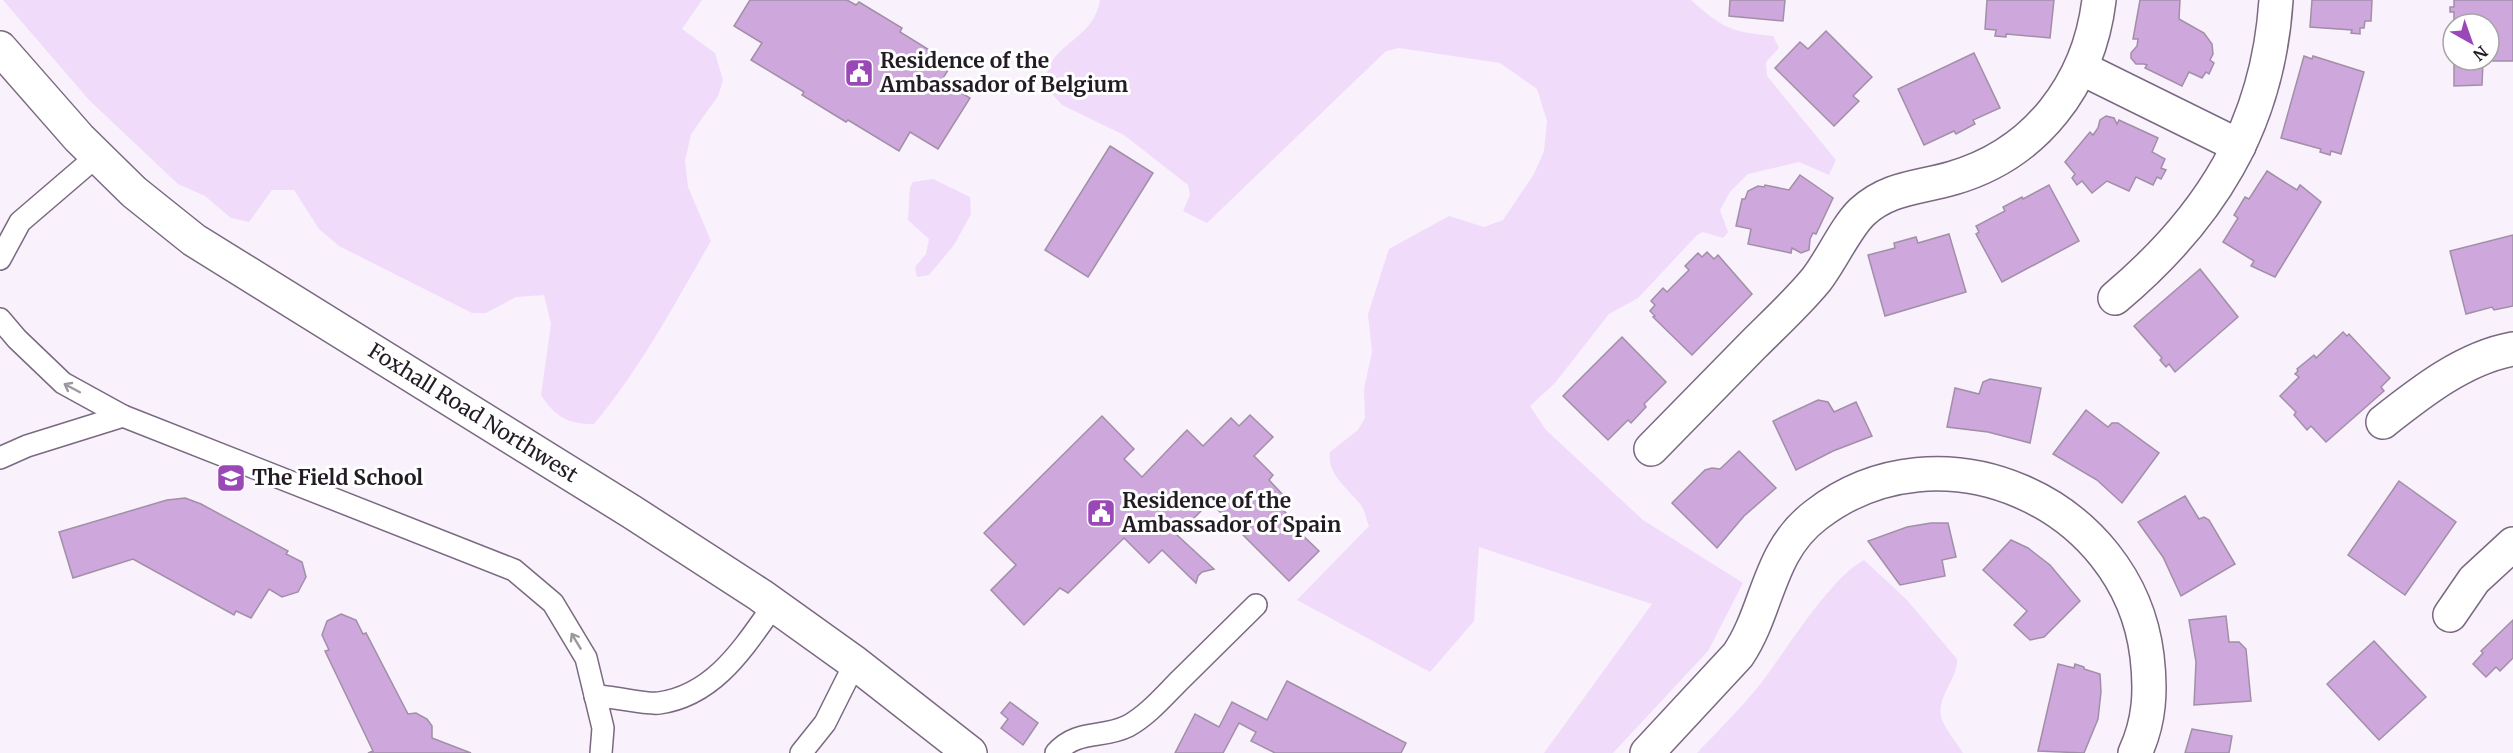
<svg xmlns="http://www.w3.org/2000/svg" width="2513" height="753" viewBox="0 0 2513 753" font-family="Merriweather,serif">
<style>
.green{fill:#f1dbfa}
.building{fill:#cea7dc;stroke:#a18fa8;stroke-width:1.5}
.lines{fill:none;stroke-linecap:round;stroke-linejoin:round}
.service-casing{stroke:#7a6981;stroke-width:24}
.minor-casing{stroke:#7a6981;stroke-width:36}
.primary-casing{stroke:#7a6981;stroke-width:36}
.service{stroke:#fff;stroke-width:21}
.minor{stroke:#fff;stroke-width:33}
.primary{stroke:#fff;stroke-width:33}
.oneway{stroke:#9c999d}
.labels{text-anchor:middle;stroke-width:6;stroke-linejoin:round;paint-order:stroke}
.poi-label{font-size:21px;font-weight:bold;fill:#231c25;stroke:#fff;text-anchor:start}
.street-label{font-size:21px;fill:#231c25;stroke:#fff}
</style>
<rect width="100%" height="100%" fill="#f9f1fc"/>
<g class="green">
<path d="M 3,0 L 702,0 L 682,29 L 715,53 L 723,80 L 718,96 L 691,134 L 685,161 L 688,187 L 711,241 C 675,303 641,368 594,424 C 568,424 555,417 541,395 L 551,324 L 544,295 L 516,297 L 486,313 L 472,313 L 339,246 L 319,229 L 294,190 L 272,190 L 249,222 L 231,218 L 205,196 L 178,184 L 89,100 Z"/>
<path d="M 1100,0 L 1691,0 C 1723,28 1730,32 1773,36 L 1779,48 L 1766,62 L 1767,76 L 1836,160 L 1829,175 L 1799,162 L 1748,174 L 1730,192 L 1720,210 L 1728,232 L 1723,238 L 1703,232 L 1697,235 L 1638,298 L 1609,314 L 1555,383 L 1530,406 L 1546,430 L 1643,520 L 1743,583 L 1708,651 L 1613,753 L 1544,753 L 1652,604 L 1479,547 L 1474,621 L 1430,672 L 1297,600 L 1369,526 C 1366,519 1365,509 1360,504 C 1348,488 1327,475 1330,452 L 1358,430 L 1365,418 L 1364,389 L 1372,352 L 1368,314 L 1389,249 L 1449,216 L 1484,227 L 1503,220 L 1534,174 L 1544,151 L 1547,121 L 1537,89 L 1500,63 L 1399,48 L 1386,51 L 1207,223 L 1183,211 L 1190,195 L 1188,185 L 1124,135 L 1062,105 L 1046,87 C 1044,42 1093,44 1100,0 Z"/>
<path d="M 933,179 L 970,197 L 971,214 L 954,245 L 929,275 L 917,277 L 915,267 L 926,254 L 929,239 L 908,220 L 910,187 L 913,182 Z"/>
<path d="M 1864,560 L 1906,599 L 1957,659 C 1958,679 1937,695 1941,717 C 1944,728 1957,743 1963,753 L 1697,753 C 1719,730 1742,707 1762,682 C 1786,650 1831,577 1864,560 Z"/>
</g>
<g class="building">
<path d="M 750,0 L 847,0 L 856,5 L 859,2 L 902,28 L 900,32 L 952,64 L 941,81 L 970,98 L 938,149 L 910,132 L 899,151 L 848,120 L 846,122 L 802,95 L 804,92 L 751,60 L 762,43 L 734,26 Z"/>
<path d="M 1730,0 L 1785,0 L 1783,21 L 1729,16 Z"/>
<path d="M 1987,0 L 2054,0 L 2050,38 L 2006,34 L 2006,37 L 1995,36 L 1996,30 L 1985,29 Z"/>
<path d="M 2140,0 L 2180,0 L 2179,19 L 2204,33 L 2212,44 L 2213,54 L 2210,60 L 2214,63 L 2209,74 L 2206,72 L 2202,78 L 2189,72 L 2182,86 L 2145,68 L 2147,65 L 2144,64 L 2136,64 L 2131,58 L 2131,53 L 2137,46 L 2138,39 L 2133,39 Z"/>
<path d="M 2312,0 L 2372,0 L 2371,21 L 2365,21 L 2364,28 L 2360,28 L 2360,34 L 2351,33 L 2352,30 L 2310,27 Z"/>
<path d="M 2454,0 L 2513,0 L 2513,61 L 2483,61 L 2482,85 L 2454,86 L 2454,60 L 2489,60 L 2489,24 L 2454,24 L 2454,12 L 2450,12 L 2450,7 L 2454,7 Z"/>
<path d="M 1826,31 L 1872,77 L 1853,96 L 1859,101 L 1834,126 L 1775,68 L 1800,42 L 1808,49 Z"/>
<path d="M 1974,53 L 2000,108 L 1973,120 L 1975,124 L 1956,134 L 1954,131 L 1924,145 L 1898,89 Z"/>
<path d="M 2304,56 L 2312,59 L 2313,56 L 2364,72 L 2341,154 L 2331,151 L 2330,155 L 2320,152 L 2321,149 L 2281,138 Z"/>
<path d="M 2106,116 L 2114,118 L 2117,124 L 2119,120 L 2158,138 L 2152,152 L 2165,159 L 2161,168 L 2166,170 L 2161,179 L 2157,177 L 2153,185 L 2136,177 L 2129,191 L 2107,181 L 2092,193 L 2082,181 L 2077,185 L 2072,178 L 2075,174 L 2065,162 L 2090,132 L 2093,135 L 2098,128 L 2100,120 Z"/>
<path d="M 1110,146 L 1153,173 L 1088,277 L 1045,250 Z"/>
<path d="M 2267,171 L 2297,190 L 2300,185 L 2321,202 L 2275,277 L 2251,266 L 2254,261 L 2223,242 L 2238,218 L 2234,215 L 2245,197 L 2249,199 Z"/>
<path d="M 1800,175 L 1833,198 L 1816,234 L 1813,233 L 1810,239 L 1809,250 L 1801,253 L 1792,248 L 1791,253 L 1748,244 L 1751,229 L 1736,226 L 1742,199 L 1745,199 L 1748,191 L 1758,186 L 1764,187 L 1765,185 L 1789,190 Z"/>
<path d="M 2049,185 L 2079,241 L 2002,282 L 1976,234 L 1979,232 L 1976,226 L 2005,211 L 2003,207 L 2022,197 L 2023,199 Z"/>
<path d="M 1949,234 L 1966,292 L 1885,316 L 1868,255 L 1895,248 L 1894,243 L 1916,237 L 1918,243 Z"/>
<path d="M 2513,235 L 2513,306 L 2494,310 L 2492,307 L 2466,314 L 2450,251 Z"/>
<path d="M 1707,252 L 1714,259 L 1718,255 L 1752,294 L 1692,355 L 1653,317 L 1655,316 L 1650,311 L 1655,305 L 1651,301 L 1663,288 L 1667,292 L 1689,270 L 1685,266 L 1698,253 L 1702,257 Z"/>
<path d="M 2200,269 L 2238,317 L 2175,372 L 2169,364 L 2166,367 L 2160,360 L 2162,358 L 2134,326 Z"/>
<path d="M 2343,332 L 2347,336 L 2349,334 L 2390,378 L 2381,387 L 2384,391 L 2326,442 L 2311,426 L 2307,430 L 2294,415 L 2296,412 L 2280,396 L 2299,377 L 2295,374 L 2298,371 L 2297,369 L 2314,355 L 2316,358 Z"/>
<path d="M 1622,337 L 1666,382 L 1644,404 L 1646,407 L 1631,423 L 1628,420 L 1608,440 L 1563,396 Z"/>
<path d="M 1990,379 L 2041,388 L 2030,443 L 1988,432 L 1947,427 L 1955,388 L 1979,394 L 1983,382 Z"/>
<path d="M 1818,400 L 1828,402 L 1834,412 L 1856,402 L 1872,436 L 1833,451 L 1796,470 L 1773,421 Z"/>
<path d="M 2086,410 L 2108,427 L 2112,423 L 2118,423 L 2159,453 L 2122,503 L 2097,480 L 2053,454 Z"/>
<path d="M 1250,415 L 1273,437 L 1254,456 L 1273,475 L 1269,480 L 1284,496 L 1277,504 L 1295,522 L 1292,525 L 1319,551 L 1289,581 L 1210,502 L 1177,535 L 1214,569 L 1202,572 L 1198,576 L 1196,583 L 1162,550 L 1149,563 L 1124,538 L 1068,593 L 1060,588 L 1024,625 L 991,590 L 1016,565 L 984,533 L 1102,416 L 1134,449 L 1124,459 L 1142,477 L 1187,430 L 1203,446 L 1231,418 L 1239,426 Z"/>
<path d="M 1739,451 L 1776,488 L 1744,516 L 1717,548 L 1672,503 L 1705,470 L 1712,468 L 1720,469 Z"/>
<path d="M 2399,481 L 2456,522 L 2405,595 L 2348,555 Z"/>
<path d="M 2185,496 L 2199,519 L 2204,517 L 2209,520 L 2235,564 L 2181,596 L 2163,557 L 2138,522 Z"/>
<path d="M 185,498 L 201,504 L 288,551 L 286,554 L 302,562 L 306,577 L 298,592 L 282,597 L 269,589 L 251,618 L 236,611 L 234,615 L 133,559 L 73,578 L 59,532 L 167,500 Z"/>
<path d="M 1931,523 L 1948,523 L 1956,557 L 1942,560 L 1945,576 L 1900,585 L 1868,541 L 1907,527 Z"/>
<path d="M 2011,540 L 2028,548 L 2050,565 L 2080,601 L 2044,637 L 2030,640 L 2014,625 L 2027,611 L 1983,570 Z"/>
<path d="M 341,614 L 356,620 L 363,634 L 366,633 L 408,714 L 416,713 L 427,719 L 432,726 L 432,738 L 471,753 L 368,753 L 373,751 L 325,651 L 329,650 L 322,635 L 327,621 Z"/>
<path d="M 2226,616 L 2229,642 L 2239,642 L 2246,649 L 2251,701 L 2194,705 L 2196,662 L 2189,620 Z"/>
<path d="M 2513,620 L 2513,658 L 2500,671 L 2496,667 L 2486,677 L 2473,664 L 2483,653 L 2481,651 Z"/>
<path d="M 2374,641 L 2426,697 L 2379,740 L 2327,684 Z"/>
<path d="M 2058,664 L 2074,668 L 2075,664 L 2084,667 L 2084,669 L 2100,674 L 2101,692 L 2098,719 L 2084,753 L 2038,751 Z"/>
<path d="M 1287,681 L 1406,743 L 1401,753 L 1275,753 L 1251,741 L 1256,732 L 1239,723 L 1223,753 L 1175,753 L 1195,714 L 1219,727 L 1232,702 L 1267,720 Z"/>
<path d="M 1010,702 L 1038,723 L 1023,745 L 1001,728 L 1008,719 L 1001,713 Z"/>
<path d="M 2192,729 L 2232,736 L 2229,753 L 2185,753 Z"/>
</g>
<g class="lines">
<g class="service-casing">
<g id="service">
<path d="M 0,259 L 20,222 L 97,156"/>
<path d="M 0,319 L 17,339 L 63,383 L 123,416 L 514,570 L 553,603 L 586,658 L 603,728 L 601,753"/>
<path d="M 0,458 L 27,446 L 123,416"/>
<path d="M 595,696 C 613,696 646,705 659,703 C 715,695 744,647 774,605"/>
<path d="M 801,753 L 825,723 L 855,663"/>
<path d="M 1056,753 C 1077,729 1102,739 1128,726 C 1148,715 1164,696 1180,680 C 1205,655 1231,630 1256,605"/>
</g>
</g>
<g class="minor-casing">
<g id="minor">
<path d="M 2081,68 L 2239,146"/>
<path d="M 2115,298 C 2210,218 2268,126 2276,0"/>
<path d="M 2383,422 C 2421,392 2464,358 2513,349"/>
<path d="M 1651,449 C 1685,414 1719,380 1753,345 C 1774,324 1797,303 1816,280 C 1831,261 1846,227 1862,212 C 1889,187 1920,188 1953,178 C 2036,154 2089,84 2099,0"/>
<path d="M 2450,615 L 2474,580 L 2513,544"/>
<path d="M 1647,753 L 1738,655 C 1769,609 1767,552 1816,515 C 1940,419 2128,501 2147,656 C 2151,690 2150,721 2135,753"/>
</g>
</g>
<g class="primary-casing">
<path id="primary" d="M 0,48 L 79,138 L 134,192 L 194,240 L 632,512 L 760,595 L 855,663 L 970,753"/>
</g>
<use href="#service" class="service"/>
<use href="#minor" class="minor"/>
<use href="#primary" class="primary"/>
</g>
<defs><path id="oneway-shaft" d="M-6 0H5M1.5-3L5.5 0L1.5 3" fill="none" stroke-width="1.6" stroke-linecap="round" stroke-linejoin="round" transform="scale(1.5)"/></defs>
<g class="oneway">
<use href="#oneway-shaft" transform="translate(72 388) rotate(-152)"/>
<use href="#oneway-shaft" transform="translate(576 641) rotate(-121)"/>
</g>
<defs>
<g id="civic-square" transform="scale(1.5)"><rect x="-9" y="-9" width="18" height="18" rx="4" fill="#9b48b7" stroke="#fff"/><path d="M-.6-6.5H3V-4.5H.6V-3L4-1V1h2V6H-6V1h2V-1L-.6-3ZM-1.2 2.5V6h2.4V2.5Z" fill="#fff"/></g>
<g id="school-square" transform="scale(1.5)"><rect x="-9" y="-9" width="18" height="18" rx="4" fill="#9b48b7" stroke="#fff"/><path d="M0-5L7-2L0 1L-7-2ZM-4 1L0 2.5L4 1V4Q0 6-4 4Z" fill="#fff"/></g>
</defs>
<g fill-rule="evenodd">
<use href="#civic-square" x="859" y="73"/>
<use href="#school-square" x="231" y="478"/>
<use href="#civic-square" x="1101" y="513"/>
</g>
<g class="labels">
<g class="poi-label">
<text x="880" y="68">Residence of the<tspan x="880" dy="24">Ambassador of Belgium</tspan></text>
<text x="252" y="485">The Field School</text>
<text x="1122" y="508">Residence of the<tspan x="1122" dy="24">Ambassador of Spain</tspan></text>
</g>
<g class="street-label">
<text transform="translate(473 413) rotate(32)" y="7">Foxhall Road Northwest</text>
</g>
</g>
<g transform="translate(2471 42) rotate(140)"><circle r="28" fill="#ffffff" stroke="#a7a4a8" stroke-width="1.5"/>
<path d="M0-4.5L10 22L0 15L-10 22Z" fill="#9b48b7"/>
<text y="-9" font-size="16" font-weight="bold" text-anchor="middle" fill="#231c25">N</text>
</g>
</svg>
